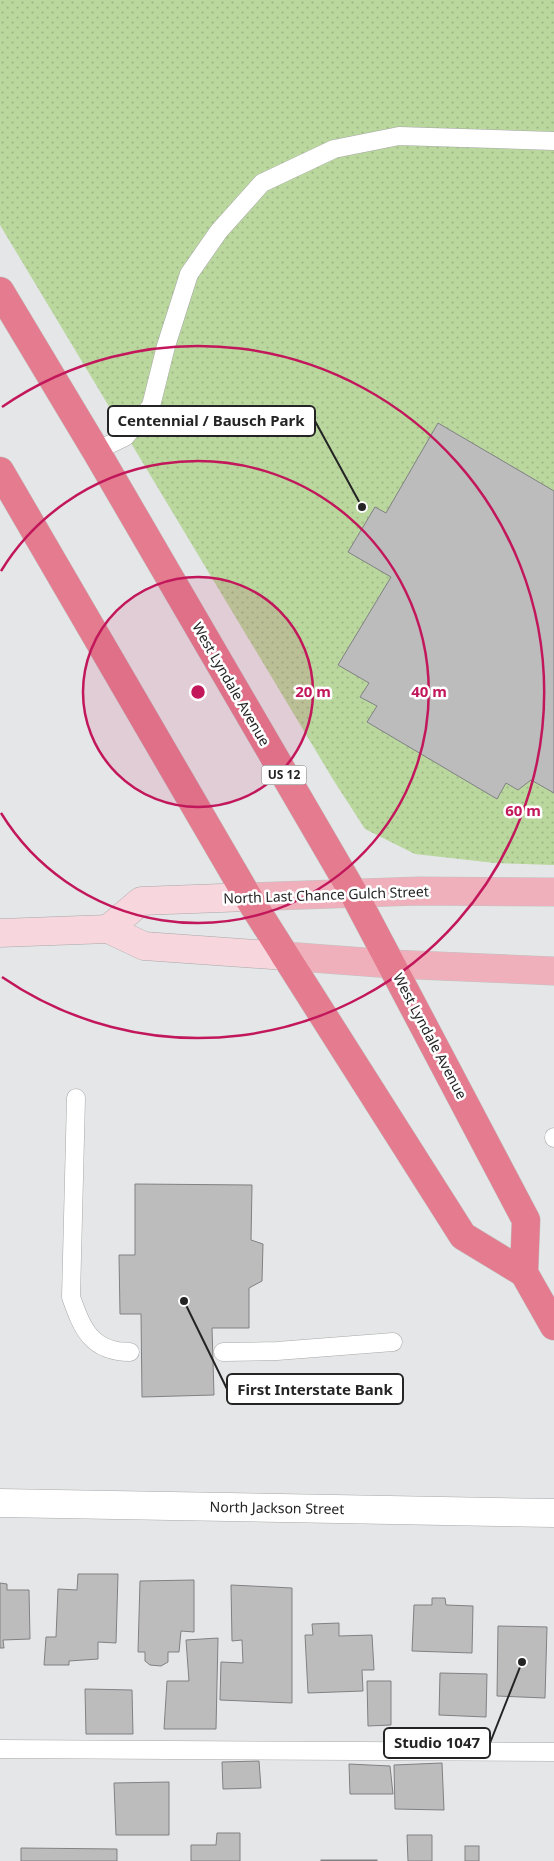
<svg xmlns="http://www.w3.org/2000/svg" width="554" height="1861" viewBox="0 0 554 1861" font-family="'Noto Sans',sans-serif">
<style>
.green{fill:url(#green-dots)}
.building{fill:#bcbcbd;stroke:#818183}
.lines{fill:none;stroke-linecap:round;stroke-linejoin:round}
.lane-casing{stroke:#a7a8a9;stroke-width:19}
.street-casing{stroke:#a7a8a9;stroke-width:29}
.secondary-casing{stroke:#a7a8a9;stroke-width:29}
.primary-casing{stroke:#c2c2c2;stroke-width:29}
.highway-casing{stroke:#c2c2c2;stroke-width:29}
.lane{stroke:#fff;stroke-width:18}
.street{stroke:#fff;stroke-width:28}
.secondary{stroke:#f7d7dd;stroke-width:28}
.primary{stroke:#efb0bc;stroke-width:28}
.highway{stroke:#e47b8f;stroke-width:28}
.ring{fill:none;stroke:#c2185b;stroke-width:2.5}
.labels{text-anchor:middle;stroke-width:5;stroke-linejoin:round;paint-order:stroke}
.shield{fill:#fff;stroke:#666;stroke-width:1}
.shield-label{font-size:12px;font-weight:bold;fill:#242424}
.street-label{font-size:14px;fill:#242424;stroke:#fff}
.centre{fill:#c2185b;stroke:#fff;stroke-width:2.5}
.ring-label{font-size:15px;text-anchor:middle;font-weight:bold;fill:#c2185b;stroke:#fff;stroke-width:5;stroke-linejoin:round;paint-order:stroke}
.leader{fill:none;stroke:#242424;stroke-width:2}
.callout-dot{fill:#242424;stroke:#fff;stroke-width:2}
.callout{fill:#fff;stroke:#242424;stroke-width:2}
.callout-label{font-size:15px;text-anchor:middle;font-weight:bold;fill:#242424}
</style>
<defs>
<pattern id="green-dots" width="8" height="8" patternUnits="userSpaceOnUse" patternTransform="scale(1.25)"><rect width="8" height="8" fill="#bad79e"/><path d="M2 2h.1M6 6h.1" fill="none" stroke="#a0b888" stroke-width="1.8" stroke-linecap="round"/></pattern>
</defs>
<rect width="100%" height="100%" fill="#e5e6e7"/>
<path class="green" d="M 0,0 L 554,0 L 554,865 L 495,863 L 415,854 L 365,829 L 334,781 L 0,225 Z"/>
<g class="building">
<path d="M 438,423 L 554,491 L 554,793 L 531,780 L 518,790 L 506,783 L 497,799 L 367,722 L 377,706 L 360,697 L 369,683 L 338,665 L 391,577 L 348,552 L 375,507 L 386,513 Z"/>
<path d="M 135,1184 L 252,1185 L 251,1240 L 263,1244 L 262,1281 L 249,1288 L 249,1328 L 212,1328 L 214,1395 L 142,1397 L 141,1314 L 120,1314 L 119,1255 L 135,1255 Z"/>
<path d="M 78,1574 L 118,1574 L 116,1643 L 98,1642 L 98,1659 L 69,1661 L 69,1665 L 44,1665 L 46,1637 L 56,1637 L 58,1589 L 77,1590 Z"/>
<path d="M 194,1580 L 194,1632 L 181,1631 L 179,1652 L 168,1652 L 168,1662 L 161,1666 L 150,1665 L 145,1661 L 145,1652 L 138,1652 L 140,1581 Z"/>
<path d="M 0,1583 L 7,1584 L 7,1590 L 29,1590 L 30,1639 L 3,1640 L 4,1648 L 0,1648 Z"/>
<path d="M 231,1585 L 292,1588 L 292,1703 L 220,1700 L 221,1662 L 243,1663 L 242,1640 L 232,1641 Z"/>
<path d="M 432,1598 L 445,1598 L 446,1605 L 473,1606 L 472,1653 L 412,1651 L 414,1605 L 432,1605 Z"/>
<path d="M 339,1623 L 339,1636 L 372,1635 L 374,1670 L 362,1670 L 363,1691 L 308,1693 L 305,1635 L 313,1635 L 312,1624 Z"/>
<path d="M 498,1626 L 547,1627 L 545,1698 L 497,1696 Z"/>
<path d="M 218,1638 L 216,1729 L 164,1729 L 167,1681 L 189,1681 L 186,1640 Z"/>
<path d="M 440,1673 L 487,1674 L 486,1717 L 439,1715 Z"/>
<path d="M 367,1681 L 391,1681 L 391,1725 L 368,1726 Z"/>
<path d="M 85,1689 L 132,1690 L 133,1734 L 86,1734 Z"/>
<path d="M 259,1761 L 261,1788 L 223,1789 L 222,1762 Z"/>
<path d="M 442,1763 L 444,1810 L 395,1809 L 394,1765 Z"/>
<path d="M 349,1764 L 390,1766 L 393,1794 L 350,1794 Z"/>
<path d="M 169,1782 L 169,1835 L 116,1835 L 114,1783 Z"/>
<path d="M 217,1833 L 240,1833 L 240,1861 L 191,1861 L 191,1845 L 216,1845 Z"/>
<path d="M 407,1835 L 432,1835 L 432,1861 L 408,1861 Z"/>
<rect x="465" y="1846" width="14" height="15"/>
<path d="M 21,1848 L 117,1849 L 117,1861 L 21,1861 Z"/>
<rect x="321" y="1860" width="56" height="1"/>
</g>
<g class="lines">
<g class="lane-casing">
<g id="lane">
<path d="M 96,451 L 125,437 L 151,406 L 166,346 L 189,274 L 219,231 L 262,183 L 334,149 L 399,136 L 554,141"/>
<path d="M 76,1098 L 71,1297 C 82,1328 91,1352 130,1352"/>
<path d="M 554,1137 L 554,1138"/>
<path d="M 223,1352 L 277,1351 L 393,1342"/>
<path d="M 0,1749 L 554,1752"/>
</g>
</g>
<g class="street-casing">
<path id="street" d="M 0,1503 L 554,1513"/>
</g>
<g class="secondary-casing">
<g id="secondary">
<path d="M 108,929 L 141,901 L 248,897"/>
<path d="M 0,933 L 108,929 L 144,946 L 285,956"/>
</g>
</g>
<g class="primary-casing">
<g id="primary">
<path d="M 248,897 L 419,891 L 554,892"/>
<path d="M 285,956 L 392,964 L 554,971"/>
</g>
</g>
<g class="highway-casing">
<g id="highway">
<path d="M 0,291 L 96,451 L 354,894 L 526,1220 L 524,1273 L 554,1326"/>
<path d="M 0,471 L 248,897 L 463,1236 L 524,1273"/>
</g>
</g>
<use href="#lane" class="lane"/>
<use href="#street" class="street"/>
<use href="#secondary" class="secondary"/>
<use href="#primary" class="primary"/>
<use href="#highway" class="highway"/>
</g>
<circle cx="198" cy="692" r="115" fill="#c2185b" fill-opacity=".12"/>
<g class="ring">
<circle cx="198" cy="692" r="115"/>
<path d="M1 571A231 231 0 1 1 1 813"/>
<path d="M2 407A346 346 0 1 1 2 977"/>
</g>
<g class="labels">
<rect class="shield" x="261.5" y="765.5" width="45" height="19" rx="4"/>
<g class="shield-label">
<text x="284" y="779">US 12</text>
</g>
<g class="street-label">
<text transform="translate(231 684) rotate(60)" y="5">West Lyndale Avenue</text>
<text transform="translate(326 895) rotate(-2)" y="5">North Last Chance Gulch Street</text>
<text transform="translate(430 1036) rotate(62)" y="5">West Lyndale Avenue</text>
<text transform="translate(277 1508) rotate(1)" y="5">North Jackson Street</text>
</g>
</g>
<circle cx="198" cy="692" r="8" class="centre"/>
<g class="ring-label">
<text x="313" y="697">20 m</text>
<text x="429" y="697">40 m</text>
<text x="523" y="816">60 m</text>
</g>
<path class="leader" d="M362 507L315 421M184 1301L227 1389M522 1662L490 1743"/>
<g class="callout-dot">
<circle cx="362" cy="507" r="5"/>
<circle cx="184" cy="1301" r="5"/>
<circle cx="522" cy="1662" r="5"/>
</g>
<g class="callout">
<rect x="108" y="406" width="207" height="30" rx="5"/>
<rect x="227" y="1374" width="176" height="30" rx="5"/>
<rect x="384" y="1728" width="106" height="30" rx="5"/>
</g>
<g class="callout-label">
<text x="211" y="426">Centennial / Bausch Park</text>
<text x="315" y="1395">First Interstate Bank</text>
<text x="437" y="1748">Studio 1047</text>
</g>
</svg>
